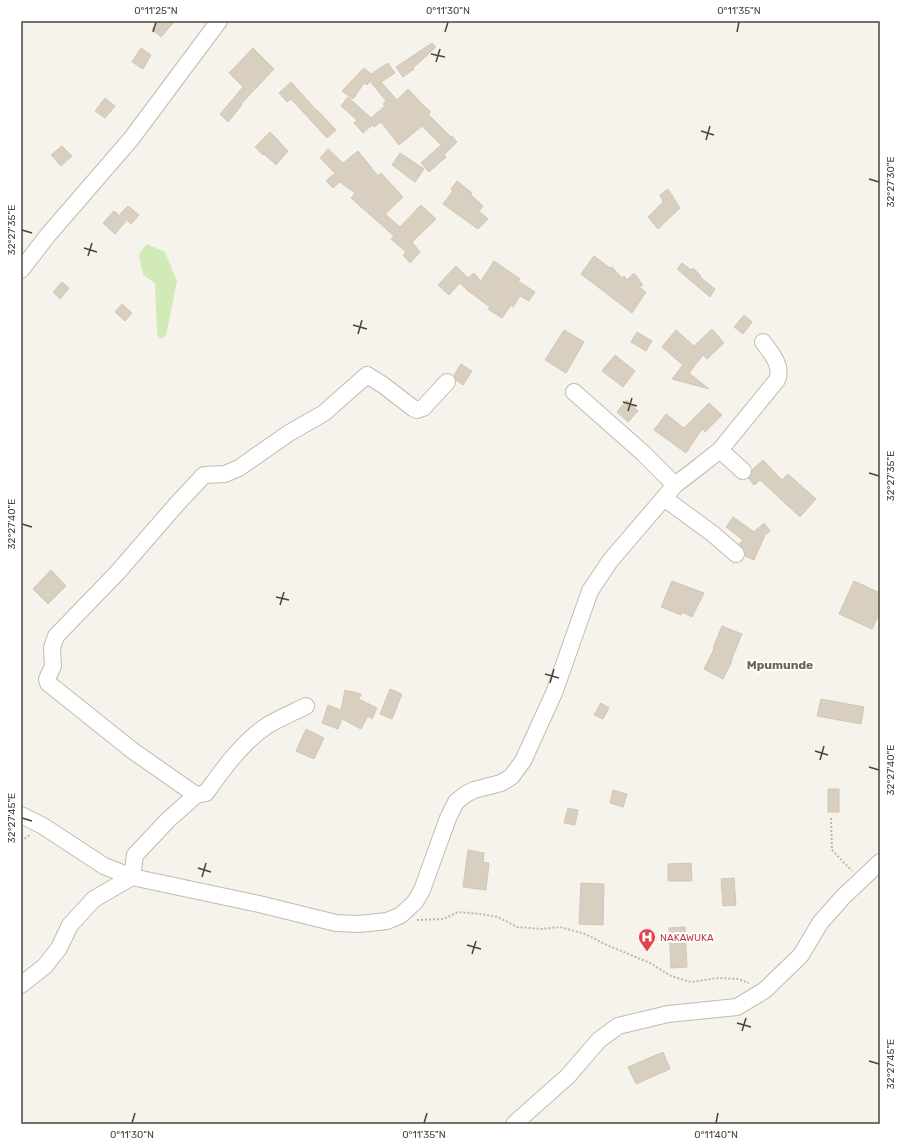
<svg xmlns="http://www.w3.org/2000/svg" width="901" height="1145" viewBox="0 0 901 1145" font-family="Rubik,sans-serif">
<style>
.green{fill:#d2eab5}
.building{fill:#d8cfc1;stroke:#d3c7b4}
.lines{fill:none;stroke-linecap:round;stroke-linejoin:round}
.minor-casing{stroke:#c2bbae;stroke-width:18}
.path{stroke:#c4b79f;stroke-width:2;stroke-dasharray:2 2;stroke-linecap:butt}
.minor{stroke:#fff;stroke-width:16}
.ticks{fill:none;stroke:#4b4439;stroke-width:1.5}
.labels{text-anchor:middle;stroke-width:4;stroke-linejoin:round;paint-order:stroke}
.health-label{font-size:10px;fill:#be3a42;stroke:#fff;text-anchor:start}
.quarter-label{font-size:12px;font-weight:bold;fill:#6e6250;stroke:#fff}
.neatline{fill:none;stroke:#4b4439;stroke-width:1.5}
.ticks-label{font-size:10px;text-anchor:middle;fill:#4b4439}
</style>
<rect width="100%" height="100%" fill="#f6f3ec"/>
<path class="green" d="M 147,244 L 165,252 L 177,281 L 166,336 L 160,339 L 157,334 L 155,283 L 143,275 L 139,254 Z"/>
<g class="building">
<path d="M 159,21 L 175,21 L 161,37 L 152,29 Z"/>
<path d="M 432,43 L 436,47 L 413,68 L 414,69 L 403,77 L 396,67 Z"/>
<path d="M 141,48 L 151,55 L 143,69 L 132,62 Z"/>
<path d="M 253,48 L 274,69 L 241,104 L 242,105 L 228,122 L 220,114 L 243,87 L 229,73 Z"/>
<path d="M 388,63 L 395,73 L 381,82 L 397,100 L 408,89 L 424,106 L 431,112 L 428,114 L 451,137 L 452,136 L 457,142 L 444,155 L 446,157 L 429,172 L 421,163 L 441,145 L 422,126 L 399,145 L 381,122 L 374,127 L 372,125 L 363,133 L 354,123 L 357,120 L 341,106 L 348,97 L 371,118 L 385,106 L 383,104 L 386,101 L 370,81 L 367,85 L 364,83 L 353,99 L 342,91 L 364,68 L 371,74 Z"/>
<path d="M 291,82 L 317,111 L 317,110 L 336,130 L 327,138 L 291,99 L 287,102 L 279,93 Z"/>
<path d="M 105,98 L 115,106 L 105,118 L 95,111 Z"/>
<path d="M 270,132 L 288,151 L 276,165 L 264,154 L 263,155 L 255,147 Z"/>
<path d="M 62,146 L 72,156 L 61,166 L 51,155 Z"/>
<path d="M 328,149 L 343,163 L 358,151 L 378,176 L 381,173 L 403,197 L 385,214 L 400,227 L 421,205 L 436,219 L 412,242 L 420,252 L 410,263 L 403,255 L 406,252 L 391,239 L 394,236 L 351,198 L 355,193 L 340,182 L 333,188 L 326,181 L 335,173 L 320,158 Z"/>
<path d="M 400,153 L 424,169 L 415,182 L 392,165 Z"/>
<path d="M 457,181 L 472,193 L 471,195 L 483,206 L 479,211 L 488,219 L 478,229 L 443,204 L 453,191 L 451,189 Z"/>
<path d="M 668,189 L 680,208 L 658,229 L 648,217 L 663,202 L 660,195 Z"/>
<path d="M 128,206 L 139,215 L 131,224 L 120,214 Z"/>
<path d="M 114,211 L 126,221 L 115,234 L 103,223 Z"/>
<path d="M 594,256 L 610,268 L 612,267 L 622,278 L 624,276 L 627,280 L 634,273 L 643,285 L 639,287 L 646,292 L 632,313 L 581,274 Z"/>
<path d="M 494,261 L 520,279 L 518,281 L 535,292 L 529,301 L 520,296 L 513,307 L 511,305 L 502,318 L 488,309 L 490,307 L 467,290 L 460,283 L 449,295 L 438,285 L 456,266 L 468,278 L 474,273 L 481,281 Z"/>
<path d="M 682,263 L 691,270 L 693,268 L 701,276 L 700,277 L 715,289 L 710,297 L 677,269 Z"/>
<path d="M 62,282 L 69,288 L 60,299 L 53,292 Z"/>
<path d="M 122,304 L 132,313 L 125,321 L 115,312 Z"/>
<path d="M 744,315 L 752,322 L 743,334 L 734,327 Z"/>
<path d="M 712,329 L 724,343 L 707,359 L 703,355 L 689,373 L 709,389 L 672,379 L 683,365 L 662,347 L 676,330 L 694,346 Z"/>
<path d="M 564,330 L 584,342 L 566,373 L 545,360 Z"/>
<path d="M 637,332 L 652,341 L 646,351 L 631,342 Z"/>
<path d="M 615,355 L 635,371 L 623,387 L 602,371 Z"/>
<path d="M 461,364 L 472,371 L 463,385 L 456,380 L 454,375 Z"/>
<path d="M 627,400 L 638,411 L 628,422 L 617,412 Z"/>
<path d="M 709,403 L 722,415 L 705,432 L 702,429 L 686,453 L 654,430 L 666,414 L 684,428 Z"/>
<path d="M 763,460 L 782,480 L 788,474 L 816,499 L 800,517 L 760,480 L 754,485 L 748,478 L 752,473 L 752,470 Z"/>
<path d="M 733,517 L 754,532 L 764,523 L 770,531 L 765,535 L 754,560 L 745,556 L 745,550 L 739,544 L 743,540 L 726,527 Z"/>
<path d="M 51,570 L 66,586 L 48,604 L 33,589 Z"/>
<path d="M 672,581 L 704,593 L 692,617 L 682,612 L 681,615 L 661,607 Z"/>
<path d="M 854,581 L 880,593 L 880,612 L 872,629 L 839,614 Z"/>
<path d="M 722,626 L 742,634 L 731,661 L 732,661 L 723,679 L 704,669 L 714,649 L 713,648 Z"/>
<path d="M 390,689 L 402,694 L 392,719 L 380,714 Z"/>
<path d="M 345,690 L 361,694 L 359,699 L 377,708 L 372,719 L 368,716 L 361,729 L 342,719 L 338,729 L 322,723 L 328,705 L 341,710 Z"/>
<path d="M 821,699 L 864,707 L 861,724 L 817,716 Z"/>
<path d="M 601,703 L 609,708 L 603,719 L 594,715 Z"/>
<path d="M 306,729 L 324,738 L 314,759 L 296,751 Z"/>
<rect x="828" y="789" width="11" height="23"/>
<path d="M 613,790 L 627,794 L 623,807 L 610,803 Z"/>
<path d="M 568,808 L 578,810 L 575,825 L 564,823 Z"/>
<path d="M 468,850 L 484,853 L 483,862 L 489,863 L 486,890 L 463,887 Z"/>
<path d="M 691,863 L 692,881 L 668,881 L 668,864 Z"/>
<path d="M 734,878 L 736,905 L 723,906 L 721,879 Z"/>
<path d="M 581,883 L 604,884 L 603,925 L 579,924 Z"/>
<path d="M 685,927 L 687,967 L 671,968 L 669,928 Z"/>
<path d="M 663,1052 L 670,1069 L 636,1084 L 628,1067 Z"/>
</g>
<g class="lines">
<g class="minor-casing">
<g id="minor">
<path d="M 21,270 L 48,235 L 131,139 L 219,21"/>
<path d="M 574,392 L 643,453 L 675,485"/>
<path d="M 720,450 L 743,471"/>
<path d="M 664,498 L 713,534 L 736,554"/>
<path d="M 196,795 L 133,751 L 48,683 L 47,679 L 53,666 L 52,648 L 56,636 L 117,573 L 176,505 L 204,475 L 225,474 L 239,468 L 289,433 L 324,413 L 367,375 L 383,385 L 413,408 L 417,410 L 423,408 L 447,382"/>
<path d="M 21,815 L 43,826 L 104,866 L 132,877 L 259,904 L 336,923 L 359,924 L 387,921 L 401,915 L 415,902 L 422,890 L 448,818 L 456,802 L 466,794 L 474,790 L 501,783 L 511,777 L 523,761 L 554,693 L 590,591 L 610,561 L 675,485 L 696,469 L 720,450 L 777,380 C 783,366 771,353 763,342"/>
<path d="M 21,985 L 45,966 L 59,948 L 70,925 L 94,899 L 132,877 L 135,855 L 168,820 L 196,795 L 206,793 C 223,769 243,741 268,725 C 280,718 294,712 306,706"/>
<path d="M 514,1124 L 568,1076 L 599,1040 L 618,1026 L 668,1014 L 737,1007 L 765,990 L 801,955 L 820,923 L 843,897 L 880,862"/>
</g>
</g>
<g class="path">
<path d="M 831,818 L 832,850 L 852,871"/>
<path d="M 21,841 L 30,835"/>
<path d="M 417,920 L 443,919 L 458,912 L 481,914 L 498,917 L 517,927 L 542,929 L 560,927 L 585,934 L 607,945 L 650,963 L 671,976 L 691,982 L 718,978 L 738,979 L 749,983"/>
</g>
<use href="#minor" class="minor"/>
</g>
<path class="ticks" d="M 153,32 L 156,22M 445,32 L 448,22M 737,32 L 739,22M 431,54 L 445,57M 436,62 L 440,49M 701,131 L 714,135M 706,140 L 710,126M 869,179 L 879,182M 22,230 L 32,233M 84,248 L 97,252M 88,256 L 92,243M 353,325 L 367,329M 358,334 L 362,320M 623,402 L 637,406M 628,411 L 632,398M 869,473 L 879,476M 22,524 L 32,527M 276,597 L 289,600M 280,605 L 284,592M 545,674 L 559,678M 550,683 L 554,669M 815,751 L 828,755M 820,760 L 824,746M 869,767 L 879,770M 22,818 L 32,821M 198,868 L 211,872M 202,877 L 206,863M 467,945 L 481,949M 472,954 L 476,941M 737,1023 L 751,1027M 742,1031 L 746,1018M 869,1061 L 879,1064M 132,1123 L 135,1113M 424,1123 L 427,1113M 716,1123 L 718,1113"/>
<defs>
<g id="hospital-pin" transform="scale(0.9)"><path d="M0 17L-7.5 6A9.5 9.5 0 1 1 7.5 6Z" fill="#e0444e" stroke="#fff"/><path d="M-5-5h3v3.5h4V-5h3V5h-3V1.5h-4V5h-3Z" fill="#fff"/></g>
</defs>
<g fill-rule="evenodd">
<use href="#hospital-pin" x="647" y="937"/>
</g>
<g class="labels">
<g class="health-label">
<text x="660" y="941">NAKAWUKA</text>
</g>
<g class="quarter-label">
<text x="780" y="669">Mpumunde</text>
</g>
</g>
<rect width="901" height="1145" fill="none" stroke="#ffffff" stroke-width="44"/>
<rect x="22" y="22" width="857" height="1101" class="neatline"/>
<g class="ticks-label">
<text x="156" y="14">0°11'25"N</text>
<text x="448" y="14">0°11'30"N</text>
<text x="739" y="14">0°11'35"N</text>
<text transform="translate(890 182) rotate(-90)" y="4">32°27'30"E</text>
<text transform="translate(11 230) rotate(-90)" y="4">32°27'35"E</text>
<text transform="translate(890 476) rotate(-90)" y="4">32°27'35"E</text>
<text transform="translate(11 524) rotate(-90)" y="4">32°27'40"E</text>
<text transform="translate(890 770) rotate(-90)" y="4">32°27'40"E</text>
<text transform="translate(11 818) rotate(-90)" y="4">32°27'45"E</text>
<text transform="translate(890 1064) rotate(-90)" y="4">32°27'45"E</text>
<text x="132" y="1138">0°11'30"N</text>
<text x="424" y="1138">0°11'35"N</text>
<text x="716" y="1138">0°11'40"N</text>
</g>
</svg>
